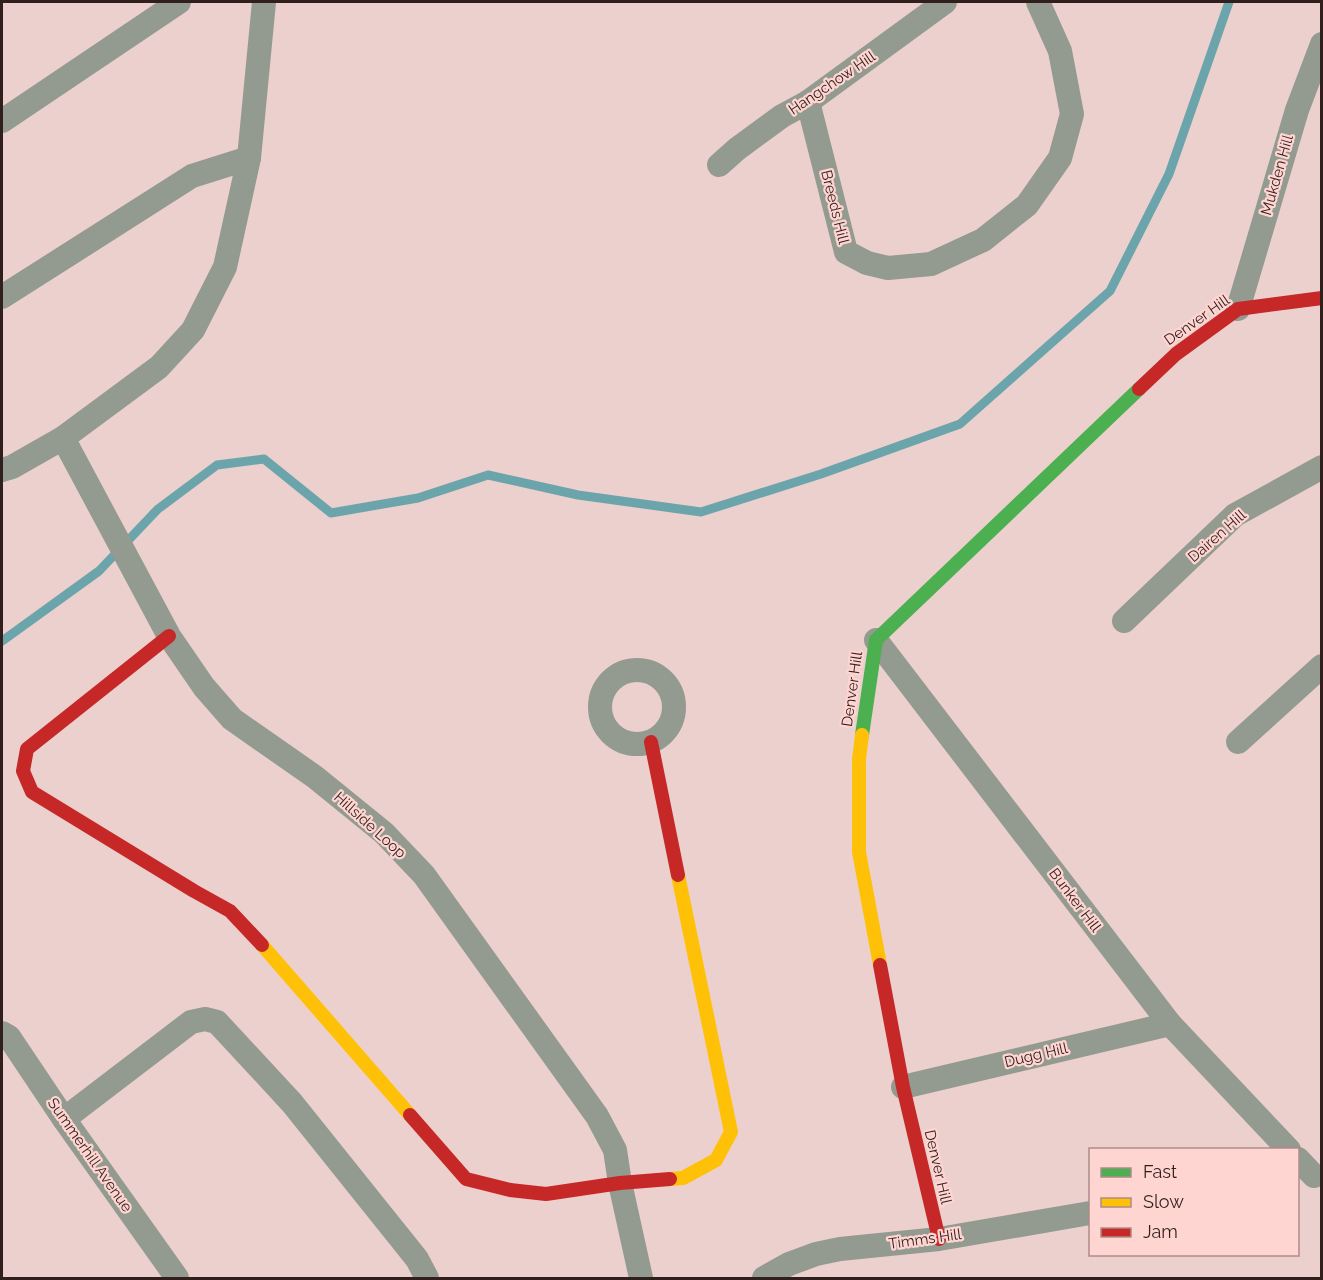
<svg xmlns="http://www.w3.org/2000/svg" width="1323" height="1280" viewBox="0 0 1323 1280" font-family="Raleway,sans-serif">
<style>
.lines{fill:none;stroke-linecap:round;stroke-linejoin:round}
.stream{stroke:#6ba5ab;stroke-width:9}
.street{stroke:#939a8f;stroke-width:24}
.fast{stroke:#4caf50;stroke-width:14}
.slow{stroke:#ffc107;stroke-width:14}
.jam{stroke:#c62828;stroke-width:14}
.labels{text-anchor:middle;stroke-width:4.5;stroke-linejoin:round;paint-order:stroke}
.street-label{font-size:15px;fill:#311f1d;stroke:#ffd5d1}
</style>
<rect width="100%" height="100%" fill="#ebd0cd"/>
<g class="lines">
<path class="stream" d="M 2,641 L 99,571 L 158,509 L 217,465 L 264,459 L 331,513 L 418,498 L 488,475 L 578,495 L 701,512 L 821,474 L 960,424 L 1110,291 L 1169,174 L 1229,2"/>
<g class="street">
<path d="M 808,102 L 846,252 L 867,263 L 888,268 L 931,264 L 983,240 L 1027,205 L 1060,158 L 1072,114 L 1060,51 L 1038,2"/>
<path d="M 2,121 L 179,2"/>
<path d="M 719,165 L 737,149 L 782,116 L 808,102 L 945,2"/>
<path d="M 2,297 L 192,176 L 249,158"/>
<path d="M 1238,309 L 1297,110 L 1322,44"/>
<path d="M 63,438 L 169,636 L 204,687 L 232,719 L 315,777 L 384,833 L 424,875 L 597,1116 L 615,1150 L 620,1183 L 641,1278"/>
<path d="M 2,470 L 12,467 L 63,438 L 159,367 L 193,330 L 225,267 L 249,158 L 264,2"/>
<path d="M 1124,621 L 1235,515 L 1322,467"/>
<path d="M 876,640 L 1170,1024 L 1289,1150"/>
<circle cx="637" cy="707" r="37"/>
<path d="M 1238,742 L 1322,666"/>
<path d="M 2,1033 L 9,1037 L 64,1119 L 177,1278"/>
<path d="M 903,1087 L 1170,1024"/>
<path d="M 64,1119 L 191,1022 L 205,1019 L 217,1022 L 292,1103 L 417,1259 L 427,1278"/>
<path d="M 1298,1159 L 1314,1176"/>
<path d="M 764,1278 L 789,1264 L 816,1254 L 840,1249 L 939,1239 L 1090,1213"/>
</g>
<path class="fast" d="M 862,735 L 876,640 L 1139,389"/>
<g class="slow">
<path d="M 862,735 L 859,759 L 859,852 L 880,965"/>
<path d="M 262,945 L 410,1115"/>
<path d="M 670,1179 L 683,1178 L 716,1160 L 731,1132 L 678,875"/>
</g>
<g class="jam">
<path d="M 1139,389 L 1176,354 L 1238,309 L 1322,298"/>
<path d="M 169,636 L 27,749 L 23,771 L 32,792 L 194,891 L 230,911 L 262,945"/>
<path d="M 651,742 L 678,875"/>
<path d="M 880,965 L 903,1087 L 939,1239"/>
<path d="M 410,1115 L 466,1179 L 510,1190 L 546,1194 L 620,1183 L 670,1179"/>
</g>
</g>
<g class="labels">
<g class="street-label">
<text transform="translate(832 83) rotate(-34)" y="5">Hangchow Hill</text>
<text transform="translate(1277 175) rotate(-74)" y="5">Mukden Hill</text>
<text transform="translate(835 207) rotate(76)" y="5">Breeds Hill</text>
<text transform="translate(1197 320) rotate(-35)" y="5">Denver Hill</text>
<text transform="translate(1217 536) rotate(-41)" y="5">Dairen Hill</text>
<text transform="translate(852 689) rotate(-82)" y="5">Denver Hill</text>
<text transform="translate(370 825) rotate(42)" y="5">Hillside Loop</text>
<text transform="translate(1075 900) rotate(53)" y="5">Bunker Hill</text>
<text transform="translate(1036 1055) rotate(-13)" y="5">Dugg Hill</text>
<text transform="translate(90 1155) rotate(55)" y="5">Summerhill Avenue</text>
<text transform="translate(938 1167) rotate(77)" y="5">Denver Hill</text>
<text transform="translate(925 1239) rotate(-8)" y="5">Timms Hill</text>
</g>
</g>
<rect width="1323" height="1280" fill="none" stroke="#311f1d" stroke-width="6"/>
<rect x="1089" y="1148" width="210" height="108" fill="#ffd5d1" stroke="#ad8c89" stroke-width="1.5"/>
<rect x="1101" y="1168" width="30" height="9" fill="#4caf50" stroke="#ad8c89" stroke-width="1.5"/>
<text x="1143" y="1178" font-size="18" fill="#311f1d">Fast</text>
<rect x="1101" y="1198" width="30" height="9" fill="#ffc107" stroke="#ad8c89" stroke-width="1.5"/>
<text x="1143" y="1208" font-size="18" fill="#311f1d">Slow</text>
<rect x="1101" y="1228" width="30" height="9" fill="#c62828" stroke="#ad8c89" stroke-width="1.5"/>
<text x="1143" y="1238" font-size="18" fill="#311f1d">Jam</text>
</svg>
